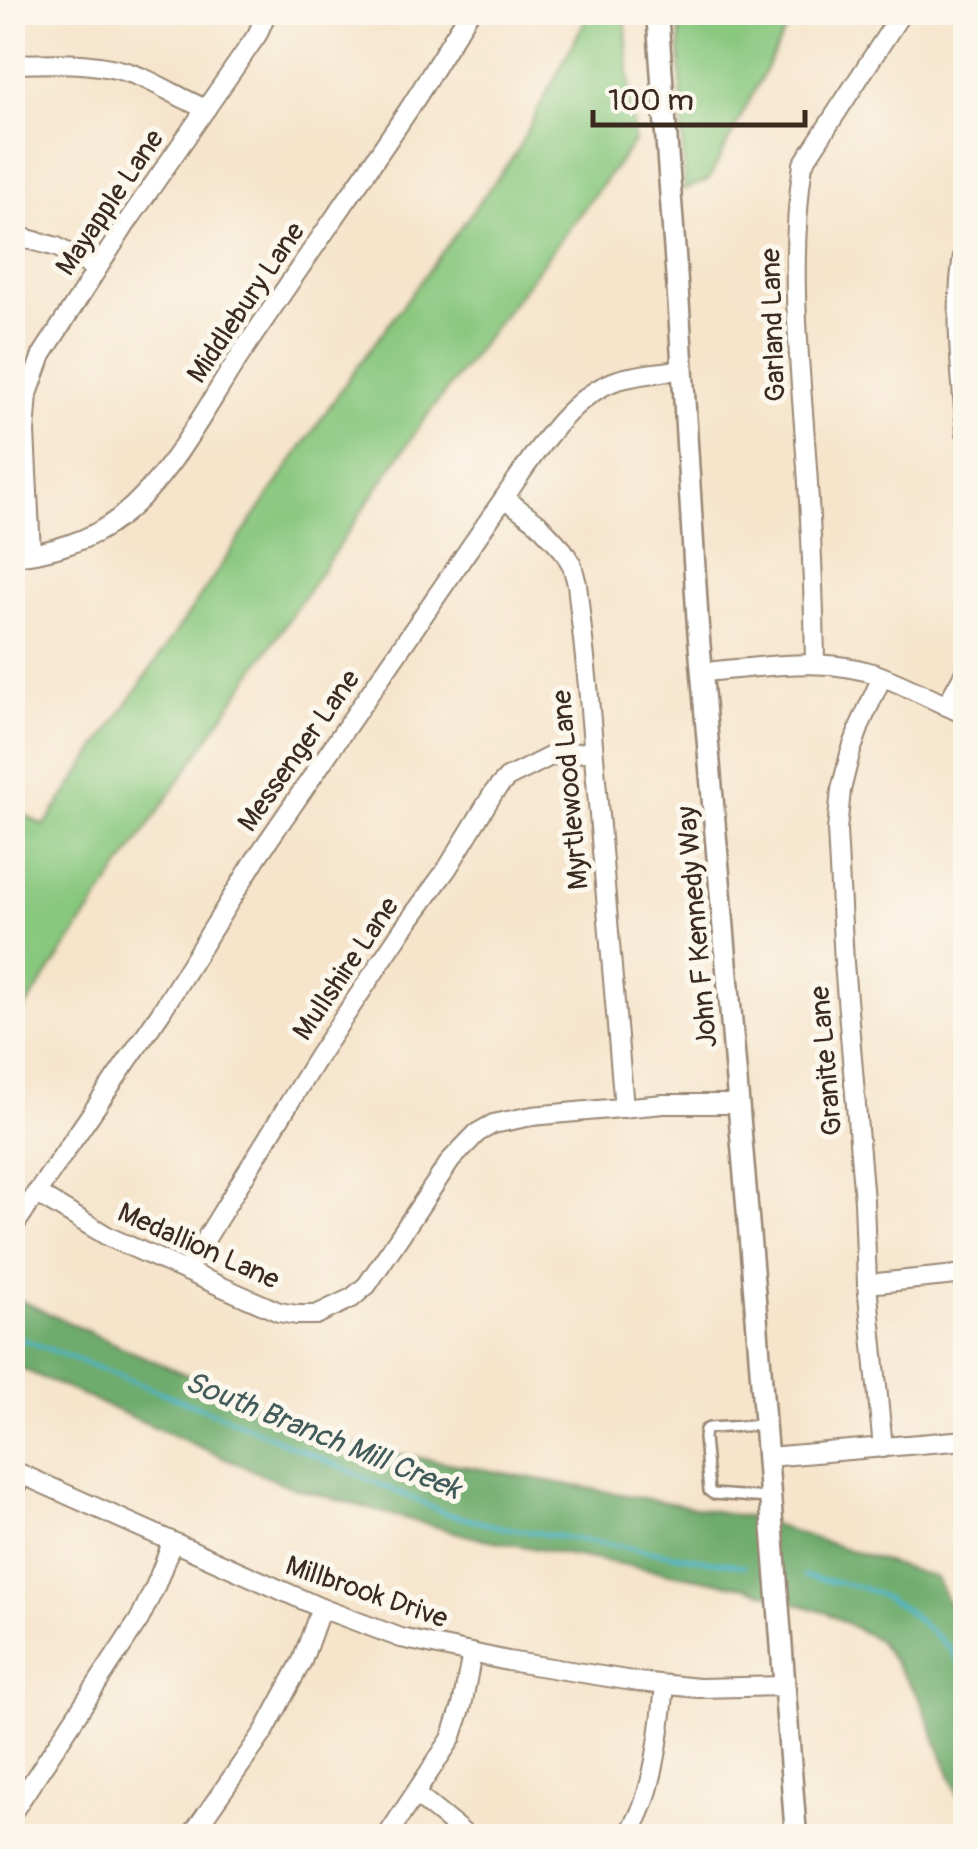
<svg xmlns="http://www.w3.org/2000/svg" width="978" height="1849" viewBox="0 0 978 1849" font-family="Pangolin,sans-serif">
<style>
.green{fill:#88c77e;stroke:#62784e;stroke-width:2.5}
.forest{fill:#6eac6d;stroke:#546b46;stroke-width:2.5}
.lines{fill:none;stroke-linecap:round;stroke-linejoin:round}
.stream{stroke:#4bb4c9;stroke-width:4}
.service-casing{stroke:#988774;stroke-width:14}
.minor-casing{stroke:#988774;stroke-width:22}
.tertiary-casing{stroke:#988774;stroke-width:25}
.service{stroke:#fff;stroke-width:9}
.minor{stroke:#fff;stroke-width:18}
.tertiary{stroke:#fff;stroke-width:20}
.labels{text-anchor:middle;stroke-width:10;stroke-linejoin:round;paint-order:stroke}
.street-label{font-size:28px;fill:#3b2a1e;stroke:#fbf7ec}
.water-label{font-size:30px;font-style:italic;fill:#415a5a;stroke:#fbf7ec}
</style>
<rect width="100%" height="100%" fill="#fbf7ec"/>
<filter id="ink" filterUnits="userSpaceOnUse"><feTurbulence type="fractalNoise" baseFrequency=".01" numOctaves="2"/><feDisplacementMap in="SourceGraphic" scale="20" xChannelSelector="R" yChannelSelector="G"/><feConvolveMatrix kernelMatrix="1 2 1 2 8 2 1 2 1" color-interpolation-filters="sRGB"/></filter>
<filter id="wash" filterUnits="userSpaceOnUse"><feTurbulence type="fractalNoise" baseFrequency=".0048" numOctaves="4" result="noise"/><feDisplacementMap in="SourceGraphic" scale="40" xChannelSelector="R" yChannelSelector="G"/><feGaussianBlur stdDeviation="2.25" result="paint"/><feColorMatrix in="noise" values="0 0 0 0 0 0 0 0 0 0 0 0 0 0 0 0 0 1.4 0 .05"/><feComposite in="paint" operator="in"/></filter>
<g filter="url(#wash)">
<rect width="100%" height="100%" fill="#f6e4cb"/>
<g class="green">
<path d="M 589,13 L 625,13 L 634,142 L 421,424 L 13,1026 L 13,808 L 44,826 L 351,375 L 515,154 Z"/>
<path d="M 679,13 L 791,13 L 790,22 L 709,179 L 684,190 Z"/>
</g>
<path class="forest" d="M 13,1297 L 128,1350 L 359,1447 L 748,1517 L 936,1578 L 965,1638 L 965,1812 L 920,1699 L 879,1641 L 827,1613 L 746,1587 L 473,1537 L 291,1487 L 13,1365 Z"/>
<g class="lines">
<g class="stream">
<path d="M 12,1335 L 228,1418 L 448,1514 L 500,1527 L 744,1566"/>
<path d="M 804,1576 L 860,1587 L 884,1597 L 905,1609 L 952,1650 L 966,1678"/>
</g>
</g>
</g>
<g filter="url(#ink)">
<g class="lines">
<g class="service-casing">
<path id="service" d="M 762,1425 L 709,1428 L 705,1430 L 704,1438 L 709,1491 L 713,1494 L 768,1498"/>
</g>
<g class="minor-casing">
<g id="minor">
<path d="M 12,64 C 56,63 102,60 143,78 C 164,87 184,100 206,109"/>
<path d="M 12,235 L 57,247 L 96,269"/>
<path d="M 966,240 C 952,304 961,369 966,433"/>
<path d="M 504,498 L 538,523 L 563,550 L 572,565 L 577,584 L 588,686 L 624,1108"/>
<path d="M 31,553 L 25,432 L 28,394 L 42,355 L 128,221 L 257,35 L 267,12"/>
<path d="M 12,556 C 49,553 90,541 119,518 C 172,476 204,410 241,354 C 296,272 354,191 409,109 C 430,77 448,44 470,12"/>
<path d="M 815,664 C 814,585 810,505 804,425 C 797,337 790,252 803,164 L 902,12"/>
<path d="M 703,672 C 761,668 824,655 881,676 C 909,687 938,702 966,715"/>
<path d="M 882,677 L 861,723 L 850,754 L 841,790 L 837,830 L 844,963 L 864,1201 L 867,1284 L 883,1448"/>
<path d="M 946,706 L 966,670"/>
<path d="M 36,1193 L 109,1237 L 279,1312 L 297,1315 L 316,1315 L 352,1298 L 367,1285 L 451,1160 L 477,1133 L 493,1124 L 532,1116 L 664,1104 L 738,1104"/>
<path d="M 12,1229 L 161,1012 L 257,857 L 504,498 C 533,457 568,396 618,380 C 639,374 660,372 681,370"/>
<path d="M 186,1271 L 318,1056 L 403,929 L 447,869 L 494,792 L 507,778 L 551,756 L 592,751"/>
<path d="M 867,1284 L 966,1274"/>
<path d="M 768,1457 L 966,1440"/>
<path d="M 12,1470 L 321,1608 L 401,1638 L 508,1661 L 639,1682 L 699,1688 L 785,1686"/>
<path d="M 12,1495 L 22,1475"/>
<path d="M 415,1794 L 467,1836"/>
<path d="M 12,1813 L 139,1620 L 155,1587 L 172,1543"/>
<path d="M 191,1836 L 264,1732 L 302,1661 L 321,1608"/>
<path d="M 387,1836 L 451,1739 L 462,1706 L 472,1653"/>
<path d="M 626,1836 C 653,1806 661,1727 665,1685"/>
</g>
</g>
<g class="tertiary-casing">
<path id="tertiary" d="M 657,12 L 679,309 L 698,627 L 757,1323 L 796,1836"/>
</g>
<use href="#service" class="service"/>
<use href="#minor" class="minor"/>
<use href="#tertiary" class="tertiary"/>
</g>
</g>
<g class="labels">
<g class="street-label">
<text transform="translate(109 202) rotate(-56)" y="10">Mayapple Lane</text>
<text transform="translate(245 302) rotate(-56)" y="10">Middlebury Lane</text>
<text transform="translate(772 325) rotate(-92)" y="10">Garland Lane</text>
<text transform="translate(298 750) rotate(-55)" y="10">Messenger Lane</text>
<text transform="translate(569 790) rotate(-95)" y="10">Myrtlewood Lane</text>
<text transform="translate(696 927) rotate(-95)" y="10">John F Kennedy Way</text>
<text transform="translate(345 968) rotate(-56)" y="10">Mullshire Lane</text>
<text transform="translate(825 1061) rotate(-95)" y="10">Granite Lane</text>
<text transform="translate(199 1245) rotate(24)" y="10">Medallion Lane</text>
<text transform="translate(367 1591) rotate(19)" y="10">Millbrook Drive</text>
</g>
<g class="water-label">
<text transform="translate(323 1435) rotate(22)" y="10">South Branch Mill Creek</text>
</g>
</g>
<rect width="978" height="1849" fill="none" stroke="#fbf7ec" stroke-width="50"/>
<path d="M593 110v15h212v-15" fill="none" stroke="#3b2a1e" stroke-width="5"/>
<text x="608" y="110" font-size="30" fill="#3b2a1e" stroke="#fbf7ec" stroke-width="8" paint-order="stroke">100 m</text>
</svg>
